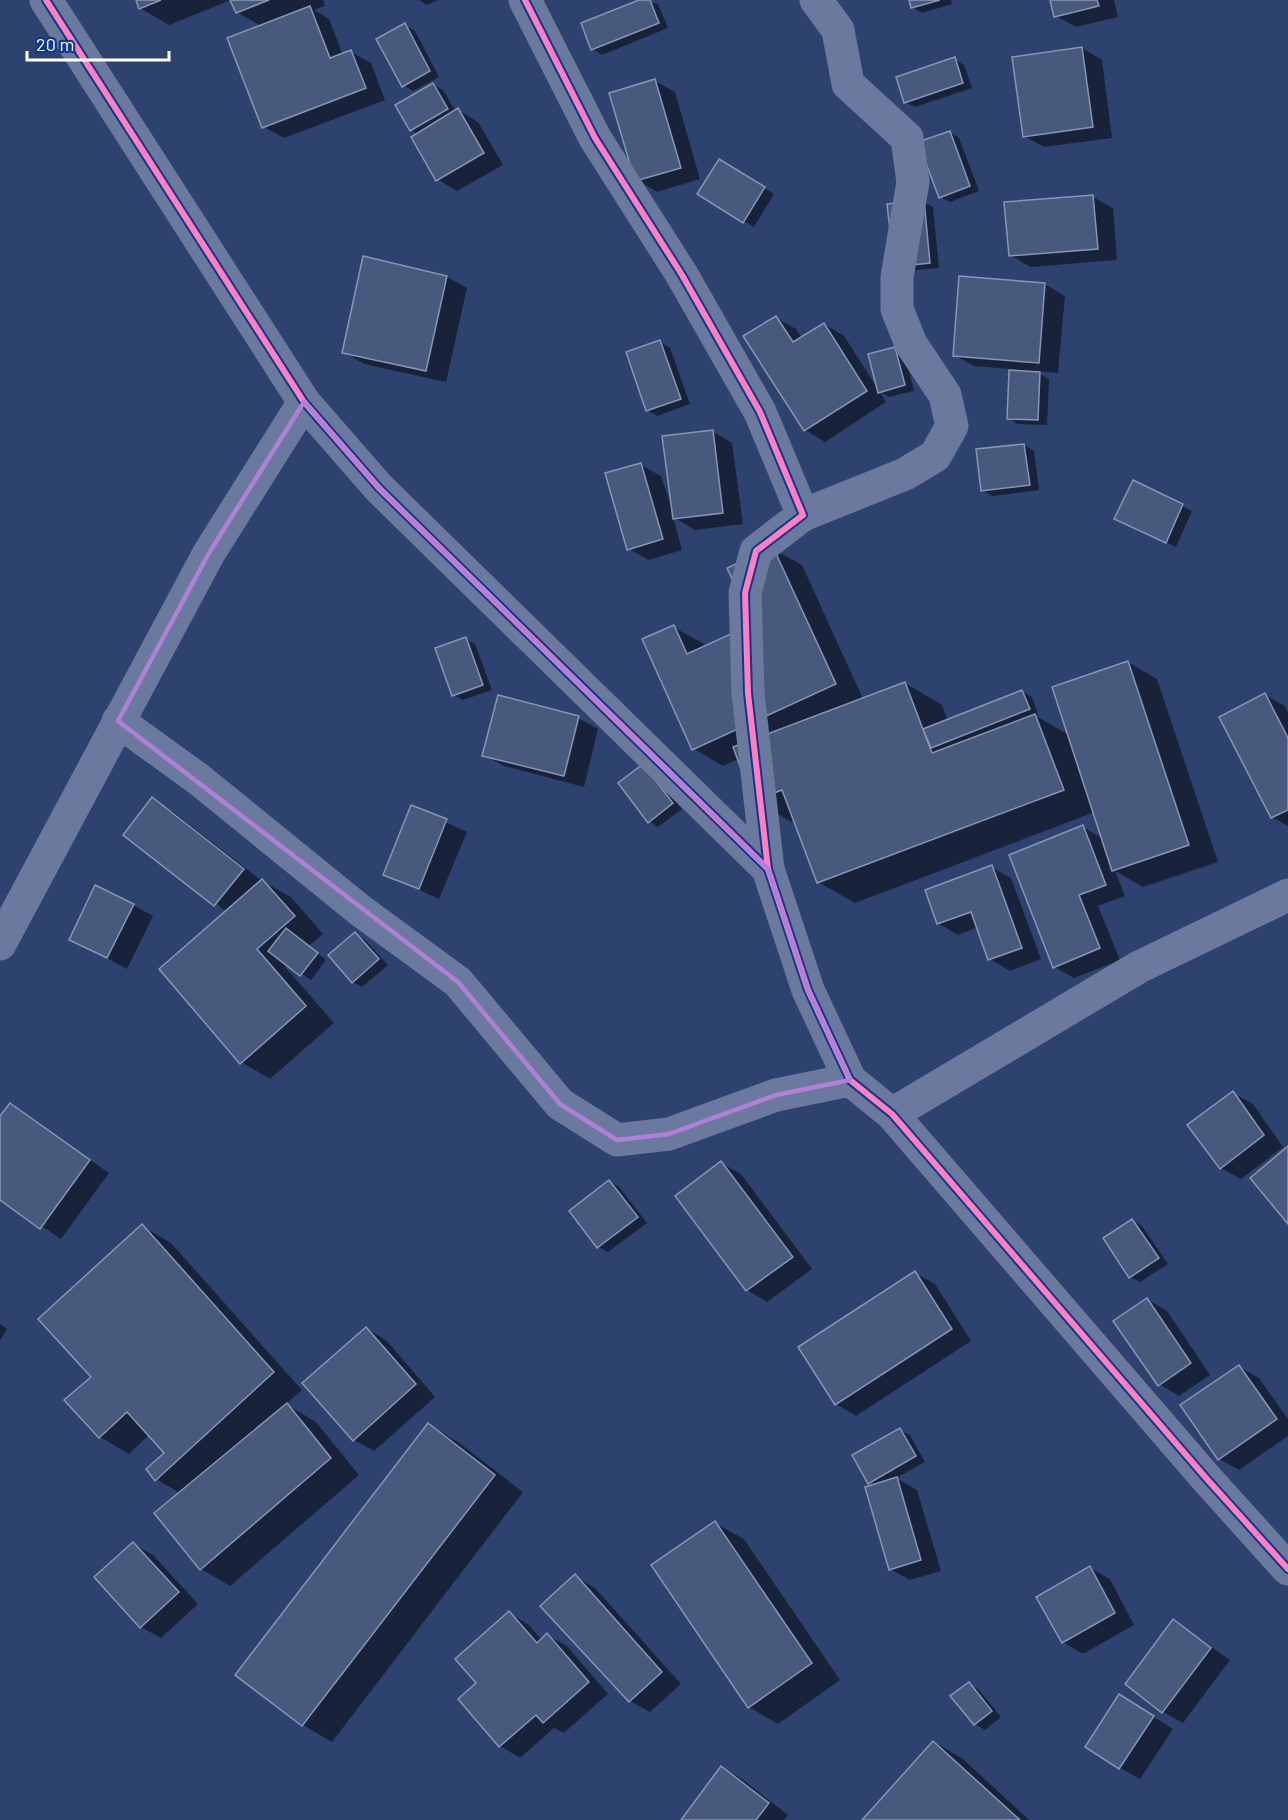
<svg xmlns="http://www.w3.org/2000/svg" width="1288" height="1820" viewBox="0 0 1288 1820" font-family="Barlow,sans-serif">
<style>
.shadow{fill:#0007}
.building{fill:#48597e;stroke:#8996b3;stroke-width:1.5}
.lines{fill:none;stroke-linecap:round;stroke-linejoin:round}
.minor{stroke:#6a799d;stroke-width:33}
.cycleway-casing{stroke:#12388c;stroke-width:10}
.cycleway{stroke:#ff80c0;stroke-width:6}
.marked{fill:none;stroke:#b080d9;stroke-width:4.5;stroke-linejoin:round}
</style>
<rect width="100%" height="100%" fill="#2e4270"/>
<g class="shadow">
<path d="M 137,0 L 231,0 L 169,25 L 140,8 Z"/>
<path d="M 232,0 L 323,0 L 325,6 L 314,10 L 329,19 L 343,55 L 351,52 L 371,63 L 385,100 L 284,138 L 264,127 L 261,26 L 237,12 Z"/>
<path d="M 419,0 L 438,0 L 427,5 Z"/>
<path d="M 643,0 L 658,4 L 668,28 L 602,55 L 593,49 Z"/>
<path d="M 910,0 L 951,0 L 952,4 L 922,13 L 912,7 Z"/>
<path d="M 1052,0 L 1114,0 L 1118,17 L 1076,27 L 1056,16 Z"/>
<path d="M 405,25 L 415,31 L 439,77 L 413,91 L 403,85 Z"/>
<path d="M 1082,48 L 1102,60 L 1112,138 L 1044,147 L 1024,136 Z"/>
<path d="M 954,59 L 964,65 L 972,88 L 915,107 L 905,102 Z"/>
<path d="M 655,81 L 675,92 L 700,179 L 657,192 L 637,180 Z"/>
<path d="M 433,84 L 443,90 L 456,112 L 458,110 L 478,122 L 503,165 L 457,191 L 437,179 L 418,134 L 411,130 Z"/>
<path d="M 950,132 L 959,138 L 979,191 L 950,202 L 940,197 Z"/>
<path d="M 720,161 L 774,194 L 754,227 L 699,194 Z"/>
<path d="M 1093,197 L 1113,208 L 1117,260 L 1030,267 L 1010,255 Z"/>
<path d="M 923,202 L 933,207 L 939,268 L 905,271 Z"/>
<path d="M 447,277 L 467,288 L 446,382 L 364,364 L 344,352 Z"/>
<path d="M 961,277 L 1045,284 L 1065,296 L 1058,373 L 1035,371 L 1049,379 L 1047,425 L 1018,424 L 1009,418 L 1010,369 L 974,366 L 954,355 Z"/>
<path d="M 776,318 L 796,329 L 802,338 L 824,324 L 844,336 L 878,389 L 895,349 L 905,355 L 914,391 L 889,397 L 880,392 L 886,402 L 825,442 L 805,430 Z"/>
<path d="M 660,342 L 670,348 L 690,404 L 657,416 L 647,410 Z"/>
<path d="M 712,431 L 732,443 L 743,524 L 695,530 L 673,517 L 682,550 L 649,560 L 629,549 L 641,465 L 661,476 L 674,515 Z"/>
<path d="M 1024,445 L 1034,451 L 1039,490 L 992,496 L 982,490 Z"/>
<path d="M 1134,482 L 1192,511 L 1176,547 L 1126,524 Z"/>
<path d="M 773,549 L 802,565 L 863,699 L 905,683 L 942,705 L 948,721 L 1022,691 L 1032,697 L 1038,715 L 1036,716 L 1069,735 L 1128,662 L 1157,679 L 1218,862 L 1143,887 L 1115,871 L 1125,896 L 1098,906 L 1120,960 L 1074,978 L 1054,967 L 1083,827 L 1103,839 L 1095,812 L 855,903 L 818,882 L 795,820 L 791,822 L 755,800 L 739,759 L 723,766 L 694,749 L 673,627 L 703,643 L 705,648 L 755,625 Z"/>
<path d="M 465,639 L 475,644 L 492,690 L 463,700 L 453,695 Z"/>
<path d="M 1265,695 L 1285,706 L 1288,713 L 1288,826 L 1272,817 Z"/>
<path d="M 578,718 L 598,729 L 584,787 L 504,766 L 484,755 Z"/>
<path d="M 653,771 L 682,809 L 658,827 L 649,821 Z"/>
<path d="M 152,799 L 172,811 L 262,881 L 291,897 L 323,934 L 309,946 L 326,960 L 311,980 L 288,964 L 285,967 L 334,1023 L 270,1079 L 241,1062 L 227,912 L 125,834 Z"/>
<path d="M 412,807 L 467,832 L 439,899 L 385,874 Z"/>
<path d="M 991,867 L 1011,878 L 1041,959 L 1010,971 L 990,959 L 978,927 L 958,935 L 938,923 Z"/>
<path d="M 133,905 L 153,916 L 127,969 L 71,939 Z"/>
<path d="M 356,934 L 365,940 L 388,965 L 362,987 L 353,982 Z"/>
<path d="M 1233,1093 L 1253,1104 L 1283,1147 L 1241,1179 L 1221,1168 Z"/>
<path d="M 10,1105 L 109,1173 L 61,1239 L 0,1198 L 0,1119 Z"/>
<path d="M 721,1163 L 741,1174 L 812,1269 L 767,1302 L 747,1290 L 677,1196 Z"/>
<path d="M 609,1181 L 619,1187 L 647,1223 L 608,1252 L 598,1247 Z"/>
<path d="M 1132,1220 L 1142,1226 L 1168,1264 L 1140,1282 L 1130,1277 Z"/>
<path d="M 142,1226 L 171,1243 L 302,1390 L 286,1404 L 316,1422 L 359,1475 L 230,1586 L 201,1569 L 180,1493 L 156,1479 L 166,1453 L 149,1435 L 129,1454 L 100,1437 L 93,1377 Z"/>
<path d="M 915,1273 L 935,1284 L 971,1341 L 856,1416 L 836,1404 Z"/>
<path d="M 1147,1299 L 1167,1311 L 1210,1375 L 1179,1396 L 1159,1384 Z"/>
<path d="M 0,1324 L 7,1329 L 0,1340 Z"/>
<path d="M 366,1328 L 386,1340 L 435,1397 L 374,1451 L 354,1440 Z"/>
<path d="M 1239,1367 L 1259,1378 L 1288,1419 L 1288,1436 L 1239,1470 L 1219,1459 Z"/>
<path d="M 429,1425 L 458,1442 L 523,1492 L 332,1742 L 303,1725 L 238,1674 Z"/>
<path d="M 900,1430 L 910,1435 L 925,1462 L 896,1478 L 917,1490 L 941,1571 L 910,1580 L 890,1569 L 874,1485 L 869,1482 Z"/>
<path d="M 715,1523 L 744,1539 L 840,1680 L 778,1724 L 749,1707 Z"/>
<path d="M 133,1544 L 153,1555 L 198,1604 L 161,1638 L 141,1627 Z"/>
<path d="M 1090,1568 L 1110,1579 L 1134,1625 L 1083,1654 L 1063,1642 Z"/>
<path d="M 575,1576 L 595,1588 L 681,1684 L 650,1712 L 630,1701 Z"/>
<path d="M 509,1613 L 529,1625 L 542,1640 L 547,1635 L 567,1646 L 608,1694 L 564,1733 L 554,1728 L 520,1758 L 500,1746 L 478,1683 Z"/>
<path d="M 1174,1621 L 1230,1660 L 1183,1723 L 1163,1712 Z"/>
<path d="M 969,1684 L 978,1689 L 1001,1717 L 985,1730 L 975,1724 Z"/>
<path d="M 1140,1708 L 1173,1729 L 1140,1779 L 1120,1768 Z"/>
<path d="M 934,1742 L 963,1759 L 1029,1820 L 864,1820 Z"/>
<path d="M 722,1768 L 742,1779 L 788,1815 L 784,1820 L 683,1820 Z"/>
</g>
<g class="building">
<path d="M 136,0 L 161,0 L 139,9 Z"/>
<path d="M 230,0 L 269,0 L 236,13 Z"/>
<path d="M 639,0 L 650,0 L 659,23 L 591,50 L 581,23 Z"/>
<path d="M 909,0 L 940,0 L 911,8 Z"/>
<path d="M 1050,0 L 1097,0 L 1099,6 L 1054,17 Z"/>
<path d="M 310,6 L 330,58 L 351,50 L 366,88 L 262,128 L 227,38 Z"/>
<path d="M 405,23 L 430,71 L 402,87 L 376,39 Z"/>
<path d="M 1082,47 L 1093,127 L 1023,137 L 1012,57 Z"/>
<path d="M 955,57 L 963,83 L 904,103 L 896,77 Z"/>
<path d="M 655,79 L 681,168 L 635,181 L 609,93 Z"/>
<path d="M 433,83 L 448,109 L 410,131 L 395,105 Z"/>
<path d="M 458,108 L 484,153 L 436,181 L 411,137 Z"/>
<path d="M 950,131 L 970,186 L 939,198 L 918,142 Z"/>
<path d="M 719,159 L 765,187 L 743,223 L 697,194 Z"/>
<path d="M 1093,195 L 1098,249 L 1009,256 L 1004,202 Z"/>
<path d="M 924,200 L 930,263 L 894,267 L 887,204 Z"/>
<path d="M 363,256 L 447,276 L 426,371 L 342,353 Z"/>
<path d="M 959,276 L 1045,283 L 1039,363 L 953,356 Z"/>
<path d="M 776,316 L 793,342 L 824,323 L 867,391 L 804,431 L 743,336 Z"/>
<path d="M 660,340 L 681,399 L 646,411 L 626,352 Z"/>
<path d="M 895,347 L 905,385 L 878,393 L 868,354 Z"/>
<path d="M 1009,370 L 1040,372 L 1038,420 L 1007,419 Z"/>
<path d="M 713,430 L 723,513 L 673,519 L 662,436 Z"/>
<path d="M 1024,444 L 1030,485 L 981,491 L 976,449 Z"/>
<path d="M 641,463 L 663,539 L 627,550 L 605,473 Z"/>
<path d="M 1133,480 L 1183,504 L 1166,543 L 1114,519 Z"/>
<path d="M 773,547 L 836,684 L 692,750 L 642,639 L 674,625 L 687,654 L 753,624 L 727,568 Z"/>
<path d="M 466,637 L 483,685 L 452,696 L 435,648 Z"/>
<path d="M 1128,661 L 1189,845 L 1112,871 L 1052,687 Z"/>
<path d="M 905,682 L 932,753 L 1035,714 L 1064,790 L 817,883 L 782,790 L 753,801 L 733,747 Z"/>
<path d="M 1022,690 L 1030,709 L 931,748 L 923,729 Z"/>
<path d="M 1265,693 L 1288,738 L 1288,810 L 1271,818 L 1219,717 Z"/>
<path d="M 498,695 L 579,716 L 564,776 L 482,756 Z"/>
<path d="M 643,764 L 673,803 L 648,823 L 618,783 Z"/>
<path d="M 152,797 L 244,869 L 214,906 L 123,835 Z"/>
<path d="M 411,805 L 447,819 L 419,889 L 383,875 Z"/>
<path d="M 1083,825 L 1106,885 L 1079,895 L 1100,948 L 1053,968 L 1009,855 Z"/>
<path d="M 992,865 L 1022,948 L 988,960 L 971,912 L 937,924 L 925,890 Z"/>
<path d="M 262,879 L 295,916 L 257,949 L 306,1006 L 240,1064 L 159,969 Z"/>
<path d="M 95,885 L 134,904 L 107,958 L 69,940 Z"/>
<path d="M 286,928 L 318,953 L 300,976 L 268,951 Z"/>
<path d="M 355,932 L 379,959 L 352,983 L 328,955 Z"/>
<path d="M 1233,1091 L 1264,1135 L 1220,1169 L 1187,1125 Z"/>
<path d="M 10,1103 L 90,1160 L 40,1229 L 0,1200 L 0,1116 Z"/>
<path d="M 1288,1146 L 1288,1224 L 1250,1178 Z"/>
<path d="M 721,1161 L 793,1257 L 746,1291 L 675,1196 Z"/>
<path d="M 609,1180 L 638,1217 L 597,1248 L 569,1211 Z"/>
<path d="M 1132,1219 L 1159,1258 L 1129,1278 L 1103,1238 Z"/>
<path d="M 142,1224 L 274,1372 L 155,1481 L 146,1469 L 164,1453 L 127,1412 L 99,1438 L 64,1400 L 91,1377 L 38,1319 Z"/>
<path d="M 915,1271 L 952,1329 L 835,1405 L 798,1347 Z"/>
<path d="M 1147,1298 L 1191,1363 L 1158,1386 L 1113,1321 Z"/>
<path d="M 366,1327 L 416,1384 L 353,1441 L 302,1383 Z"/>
<path d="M 1239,1365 L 1277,1419 L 1218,1460 L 1180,1405 Z"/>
<path d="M 287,1403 L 331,1458 L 200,1570 L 154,1513 Z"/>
<path d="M 428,1423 L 495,1475 L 302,1726 L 235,1675 Z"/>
<path d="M 900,1428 L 916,1456 L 868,1484 L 852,1455 Z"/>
<path d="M 897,1477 L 921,1560 L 889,1570 L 865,1487 Z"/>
<path d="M 715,1521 L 812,1663 L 748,1708 L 651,1565 Z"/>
<path d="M 133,1542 L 179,1592 L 140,1628 L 94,1577 Z"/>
<path d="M 1090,1566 L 1115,1613 L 1062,1643 L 1036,1597 Z"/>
<path d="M 575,1574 L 662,1672 L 629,1702 L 540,1606 Z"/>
<path d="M 509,1611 L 537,1643 L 547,1633 L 589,1682 L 543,1723 L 536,1715 L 499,1747 L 458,1699 L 476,1683 L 455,1659 Z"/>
<path d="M 1173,1619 L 1211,1648 L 1162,1713 L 1125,1684 Z"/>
<path d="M 969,1682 L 992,1711 L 974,1725 L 950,1696 Z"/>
<path d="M 1119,1694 L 1154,1716 L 1119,1769 L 1085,1747 Z"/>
<path d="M 933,1741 L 1020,1820 L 862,1820 Z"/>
<path d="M 721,1766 L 769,1803 L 756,1820 L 681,1820 Z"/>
</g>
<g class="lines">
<g class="minor">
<path d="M 46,0 L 304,402 L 379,488 L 768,869 L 808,990 L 850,1080 L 892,1114 L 1206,1478 L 1288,1569"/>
<path d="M 525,0 L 595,138 L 682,275 L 760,412 L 803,515 L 756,551 L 745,593 L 748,693 L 768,869"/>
<path d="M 803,515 L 905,474 L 935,456 L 952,426 L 945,395 L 911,344 L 897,309 L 897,277 L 913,182 L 907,138 L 848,84 L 838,30 L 816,0"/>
<path d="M 118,721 L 197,778 L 361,911 L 458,982 L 560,1104 L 617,1140 L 669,1134 L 776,1095 L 850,1080"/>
<path d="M 0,944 L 209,553 L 304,402"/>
<path d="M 892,1114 L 1139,967 L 1288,895"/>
</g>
<g class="cycleway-casing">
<g id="cycleway">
<path d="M 46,0 L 304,402 L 379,488 L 768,869 L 808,990 L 850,1080 L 892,1114 L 1206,1478 L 1288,1569"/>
<path d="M 525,0 L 595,138 L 682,275 L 760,412 L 803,515 L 756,551 L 745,593 L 748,693 L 768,869"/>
</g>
</g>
<use href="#cycleway" class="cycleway"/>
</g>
<path class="marked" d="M 304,402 L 379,488 L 768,869 L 808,990 L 850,1080 L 776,1095 L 669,1134 L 617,1140 L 560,1104 L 458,982 L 118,721 L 209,553 Z"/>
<path d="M27 51v9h142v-9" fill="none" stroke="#ffffff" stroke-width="3"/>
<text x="36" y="51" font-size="18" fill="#ffffff" stroke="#12388c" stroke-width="4.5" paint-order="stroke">20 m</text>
</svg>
